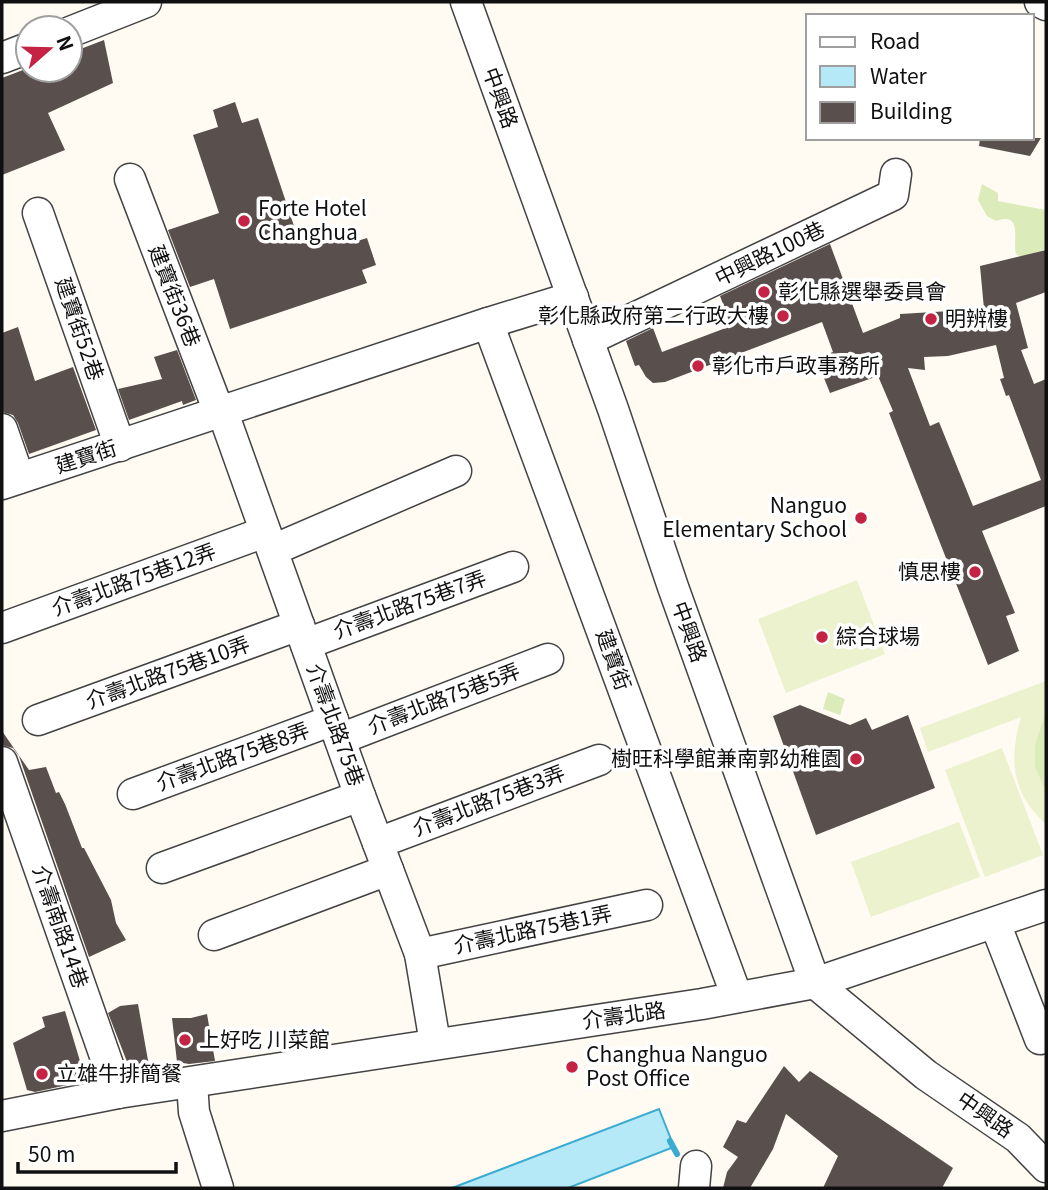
<svg xmlns="http://www.w3.org/2000/svg" width="1048" height="1190" viewBox="0 0 1048 1190" font-family="Georgia,'Noto Sans TC',serif">
<style>
.green{fill:#dbebba}
.pitch{fill:#ebf2cd}
.water{fill:#b6e9f8;stroke:#3bacd1;stroke-width:2}
.lines{fill:none;stroke-linecap:round;stroke-linejoin:round}
.stream{stroke:#3bacd1;stroke-width:6}
.building{fill:#594f4c;fill-rule:evenodd}
.minor-casing{stroke:#434343;stroke-width:33}
.minor{stroke:#fff;stroke-width:30}
.poi-dot{fill:#c52343;stroke:#fff;stroke-width:2.5}
.labels{text-anchor:middle;stroke-width:7;stroke-linejoin:round;paint-order:stroke}
.street-label{font-size:21px;fill:#101010;stroke:#fff}
.poi-label{font-size:21px;fill:#101010;stroke:#fff;text-anchor:start}
</style>
<rect width="100%" height="100%" fill="#fffbf3"/>
<g class="green">
<path d="M 982,184 L 998,193 L 998,201 L 1046,210 L 1046,249 L 1021,257 L 1016,254 C 1012,242 1024,211 996,221 L 987,216 L 978,200 Z"/>
<path d="M 828,692 L 845,699 L 840,715 L 823,709 Z"/>
<path d="M 1046,713 L 1046,791 C 1028,771 1033,734 1046,713 Z"/>
</g>
<g class="pitch">
<path d="M 857,580 L 885,654 L 786,693 L 758,619 Z"/>
<path d="M 1046,681 L 1046,713 L 1035,744 L 1035,767 L 1046,791 L 1046,824 C 1011,793 1009,759 1021,717 L 928,752 L 920,728 Z"/>
<path d="M 1002,748 L 1043,855 L 985,877 L 945,770 Z"/>
<path d="M 959,822 L 980,877 L 871,917 L 851,862 Z"/>
</g>
<path class="water" d="M 659,1109 L 674,1147 L 568,1188 L 452,1188 Z"/>
<g class="lines">
<path class="stream" d="M 670,1141 L 677,1154"/>
</g>
<g class="building">
<path d="M 104,40 L 113,83 L 48,113 L 65,150 L 2,175 L 2,78 L 23,70 L 70,70 L 70,53 Z"/>
<path d="M 235,102 L 242,123 L 258,118 L 300,244 L 346,228 L 351,243 L 367,238 L 376,265 L 362,270 L 367,283 L 230,329 L 214,279 L 190,287 L 168,230 L 219,213 L 193,135 L 218,127 L 213,110 Z"/>
<path d="M 980,138 L 1041,138 L 1030,156 L 979,146 Z"/>
<path d="M 830,244 L 863,333 L 900,318 L 900,314 L 984,309 L 980,266 L 1046,250 L 1046,292 L 1016,303 L 1028,348 L 1021,350 L 1034,384 L 1046,379 L 1046,506 L 982,531 L 1015,613 L 1006,616 L 1019,651 L 988,665 L 889,413 L 893,411 L 878,376 L 830,393 L 816,358 L 833,352 L 822,322 L 665,382 L 653,383 L 646,377 L 639,365 L 635,366 L 626,341 L 653,328 L 662,352 L 731,326 L 720,296 ZM 996,345 L 1004,378 L 1000,379 L 1006,396 L 1009,395 L 1041,480 L 973,506 L 939,422 L 930,426 L 908,368 L 925,370 L 924,357 L 948,356 Z"/>
<path d="M 18,327 L 35,381 L 73,367 L 96,430 L 29,454 L 18,423 L 13,415 L 2,412 L 2,333 Z"/>
<path d="M 177,350 L 196,400 L 183,405 L 182,401 L 129,420 L 118,389 L 162,379 L 154,357 Z"/>
<path d="M 800,705 L 850,725 L 866,718 L 872,730 L 908,715 L 935,788 L 816,835 L 773,716 Z"/>
<path d="M 2,731 L 29,770 L 46,767 L 56,793 L 59,792 L 65,804 L 82,848 L 84,848 L 111,900 L 116,923 L 126,940 L 89,957 L 19,756 L 13,748 L 2,745 Z"/>
<path d="M 138,1004 L 149,1066 L 131,1072 L 108,1013 L 120,1006 Z"/>
<path d="M 65,1011 L 86,1081 L 35,1092 L 27,1090 L 13,1043 L 45,1027 L 42,1017 Z"/>
<path d="M 207,1014 L 215,1061 L 189,1064 L 177,1062 L 172,1018 L 191,1018 Z"/>
<path d="M 784,1066 L 799,1082 L 810,1071 L 953,1168 L 942,1188 L 823,1188 L 838,1156 L 786,1114 L 773,1149 L 750,1188 L 723,1188 L 727,1172 L 738,1157 L 723,1147 L 737,1120 L 746,1123 Z"/>
</g>
<g class="lines">
<g class="minor-casing">
<g id="minor">
<path d="M 466,2 L 613,409 L 673,587 L 815,983 L 926,1075 L 1018,1138 L 1046,1167"/>
<path d="M 1040,2 L 1046,5"/>
<path d="M 70,32 L 146,2"/>
<path d="M 2,58 L 28,48"/>
<path d="M 130,179 L 219,412"/>
<path d="M 38,213 L 120,446"/>
<path d="M 488,323 L 737,997"/>
<path d="M 588,340 L 893,195 L 896,174"/>
<path d="M 222,410 L 360,796 L 420,954 L 435,1043"/>
<path d="M 2,429 L 19,478"/>
<path d="M 2,484 L 488,323 L 573,297"/>
<path d="M 273,550 L 456,471"/>
<path d="M 2,628 L 265,532"/>
<path d="M 306,644 L 513,567"/>
<path d="M 38,720 L 299,625"/>
<path d="M 340,739 L 548,659"/>
<path d="M 2,762 L 118,1093"/>
<path d="M 133,794 L 333,720"/>
<path d="M 378,843 L 599,760"/>
<path d="M 162,868 L 360,796"/>
<path d="M 995,923 L 1040,1039 L 1046,1037"/>
<path d="M 214,935 L 388,870"/>
<path d="M 420,954 L 647,905"/>
<path d="M 192,1083 L 194,1112 L 218,1188"/>
<path d="M 2,1116 L 118,1093 L 702,1004 L 815,983 L 1046,905"/>
<path d="M 694,1188 L 696,1166"/>
</g>
</g>
<use href="#minor" class="minor"/>
</g>
<g class="poi-dot">
<circle cx="244" cy="221" r="7"/>
<circle cx="764" cy="292" r="7"/>
<circle cx="783" cy="316" r="7"/>
<circle cx="931" cy="319" r="7"/>
<circle cx="698" cy="366" r="7"/>
<circle cx="861" cy="518" r="7"/>
<circle cx="975" cy="572" r="7"/>
<circle cx="822" cy="637" r="7"/>
<circle cx="856" cy="759" r="7"/>
<circle cx="185" cy="1040" r="7"/>
<circle cx="572" cy="1067" r="7"/>
<circle cx="42" cy="1074" r="7"/>
</g>
<g class="labels">
<g class="street-label">
<text transform="translate(500 98) rotate(70)" y="7">中興路</text>
<text transform="translate(770 254) rotate(-26)" y="7">中興路100巷</text>
<text transform="translate(174 296) rotate(69)" y="7">建寶街36巷</text>
<text transform="translate(79 329) rotate(71)" y="7">建寶街52巷</text>
<text transform="translate(86 457) rotate(-18)" y="7">建寶街</text>
<text transform="translate(134 580) rotate(-20)" y="7">介壽北路75巷12弄</text>
<text transform="translate(410 605) rotate(-20)" y="7">介壽北路75巷7弄</text>
<text transform="translate(689 632) rotate(70)" y="7">中興路</text>
<text transform="translate(613 660) rotate(70)" y="7">建寶街</text>
<text transform="translate(168 673) rotate(-20)" y="7">介壽北路75巷10弄</text>
<text transform="translate(444 699) rotate(-21)" y="7">介壽北路75巷5弄</text>
<text transform="translate(335 725) rotate(70)" y="7">介壽北路75巷</text>
<text transform="translate(233 757) rotate(-20)" y="7">介壽北路75巷8弄</text>
<text transform="translate(489 801) rotate(-21)" y="7">介壽北路75巷3弄</text>
<text transform="translate(60 927) rotate(71)" y="7">介壽南路14巷</text>
<text transform="translate(533 930) rotate(-12)" y="7">介壽北路75巷1弄</text>
<text transform="translate(624 1016) rotate(-8)" y="7">介壽北路</text>
<text transform="translate(985 1115) rotate(35)" y="7">中興路</text>
</g>
<g class="poi-label">
<text x="258" y="216">Forte Hotel<tspan x="258" dy="24">Changhua</tspan></text>
<text x="778" y="299">彰化縣選舉委員會</text>
<text x="769" y="323" text-anchor="end">彰化縣政府第二行政大樓</text>
<text x="945" y="326">明辨樓</text>
<text x="712" y="373">彰化市戶政事務所</text>
<text x="847" y="513" text-anchor="end">Nanguo<tspan x="847" dy="24">Elementary School</tspan></text>
<text x="961" y="579" text-anchor="end">慎思樓</text>
<text x="836" y="644">綜合球場</text>
<text x="842" y="766" text-anchor="end">樹旺科學館兼南郭幼稚園</text>
<text x="199" y="1047">上好吃 川菜館</text>
<text x="586" y="1062">Changhua Nanguo<tspan x="586" dy="24">Post Office</tspan></text>
<text x="56" y="1081">立雄牛排簡餐</text>
</g>
</g>
<rect width="1048" height="1190" fill="none" stroke="#101010" stroke-width="7"/>
<rect x="806" y="14" width="228" height="126" fill="#ffffff" stroke="#9f9f9f" stroke-width="2"/>
<rect x="820" y="37" width="35" height="10" fill="#ffffff" stroke="#9f9f9f" stroke-width="2"/>
<text x="870" y="49" font-size="21" fill="#101010">Road</text>
<rect x="820" y="66" width="35" height="21" fill="#b6e9f8" stroke="#9f9f9f" stroke-width="2"/>
<text x="870" y="84" font-size="21" fill="#101010">Water</text>
<rect x="820" y="102" width="35" height="21" fill="#594f4c" stroke="#9f9f9f" stroke-width="2"/>
<text x="870" y="119" font-size="21" fill="#101010">Building</text>
<g transform="translate(49 49) rotate(70)"><circle r="33" fill="#ffffff" stroke="#9f9f9f" stroke-width="2"/>
<path d="M0-5L12 26L0 18L-12 26Z" fill="#c52343"/>
<text y="-10" font-size="19" font-weight="bold" text-anchor="middle" fill="#101010">N</text>
</g>
<path d="M18 1162v10h158v-10" fill="none" stroke="#101010" stroke-width="3.5"/>
<text x="28" y="1162" font-size="21" fill="#101010" stroke="#ffffff" stroke-width="5" paint-order="stroke">50 m</text>
</svg>
